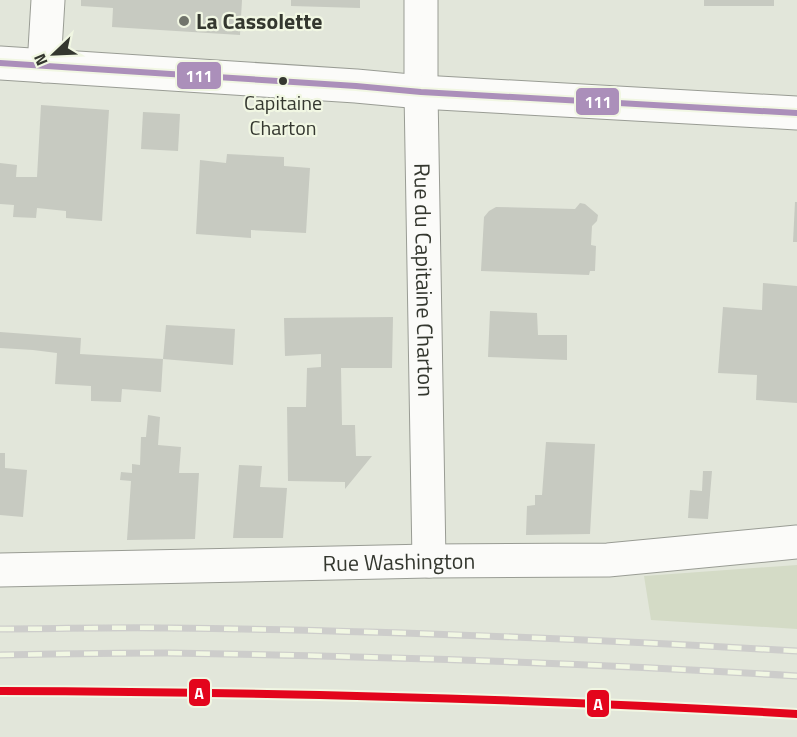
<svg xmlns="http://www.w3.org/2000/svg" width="797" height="737" viewBox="0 0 797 737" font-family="'Titillium Web',sans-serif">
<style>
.green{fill:#d4dbc6}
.building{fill:#c7cac1}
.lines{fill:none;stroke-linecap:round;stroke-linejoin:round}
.minor-casing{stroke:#999c94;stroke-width:35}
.minor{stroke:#fbfbf9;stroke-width:33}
.rail-casing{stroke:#cdcdcb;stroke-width:7}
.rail{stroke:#f1f7e3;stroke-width:4.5;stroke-dasharray:14;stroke-linecap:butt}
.bus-1-casing{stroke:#f1f7e3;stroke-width:10}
.bus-1{stroke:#ab8fba;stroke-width:6}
.rail-1-casing{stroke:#f1f7e3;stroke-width:12}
.rail-1{stroke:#e3051c;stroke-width:8}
.poi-dot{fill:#71746b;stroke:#f1f7e3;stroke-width:2}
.bus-dot{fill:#34372f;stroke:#f1f7e3;stroke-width:2}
.labels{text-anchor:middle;stroke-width:4.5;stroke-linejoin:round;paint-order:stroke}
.bus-label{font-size:20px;fill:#34372f;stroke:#f1f7e3}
.poi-label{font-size:22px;font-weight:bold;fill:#34372f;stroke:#f1f7e3;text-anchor:start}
.street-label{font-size:22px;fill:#34372f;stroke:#f1f7e3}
.line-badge{stroke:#f1f7e3;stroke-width:2}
.badge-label{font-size:16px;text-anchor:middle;font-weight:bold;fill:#fff}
</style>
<rect width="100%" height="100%" fill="#e2e6da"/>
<path class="green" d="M 797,565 L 797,629 L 651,620 L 644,576 Z"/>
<g class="building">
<path d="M 81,0 L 242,0 L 240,35 L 112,27 L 113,8 L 81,6 Z"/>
<path d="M 291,0 L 360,0 L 360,8 L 291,6 Z"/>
<rect x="704" y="0" width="70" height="6"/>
<path d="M 41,105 L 109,110 L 102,221 L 66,218 L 66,211 L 37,208 L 36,218 L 13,217 L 14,205 L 0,204 L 0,163 L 17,165 L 16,177 L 37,177 Z"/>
<path d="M 143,112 L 180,114 L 178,151 L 141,149 Z"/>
<path d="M 227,154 L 284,157 L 284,166 L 310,168 L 306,233 L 251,230 L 251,238 L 196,234 L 200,160 L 226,163 Z"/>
<path d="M 795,202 L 797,202 L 797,242 L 793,242 Z"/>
<path d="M 580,203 L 585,204 L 598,215 L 597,221 L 592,226 L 591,245 L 596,246 L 595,271 L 590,271 L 589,275 L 481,271 L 484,217 L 489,211 L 496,207 L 575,209 Z"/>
<path d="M 763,283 L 797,286 L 797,403 L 756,400 L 757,375 L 718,373 L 723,307 L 762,310 Z"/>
<path d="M 490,311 L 537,313 L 538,335 L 567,335 L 567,360 L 488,357 Z"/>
<path d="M 393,317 L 392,368 L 341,368 L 342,425 L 355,425 L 356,456 L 372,456 L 345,489 L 345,482 L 288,481 L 287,407 L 306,407 L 307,368 L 321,367 L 321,354 L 285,356 L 284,318 Z"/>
<path d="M 166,325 L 235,329 L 233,365 L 163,359 Z"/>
<path d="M 0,332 L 81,338 L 80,354 L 163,359 L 161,392 L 122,389 L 121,402 L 91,401 L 91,386 L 55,384 L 57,353 L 33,350 L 0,348 Z"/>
<path d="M 148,415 L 160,417 L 158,445 L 181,447 L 179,473 L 199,473 L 195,539 L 127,540 L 131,481 L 120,480 L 121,472 L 132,473 L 132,464 L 140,465 L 141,437 L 146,437 Z"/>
<path d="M 546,442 L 595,444 L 590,534 L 526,535 L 527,506 L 535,505 L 535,495 L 542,495 Z"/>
<path d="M 0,453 L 5,453 L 5,468 L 27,470 L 23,517 L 0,515 Z"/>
<path d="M 239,465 L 262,466 L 260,487 L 287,488 L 283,538 L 233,538 Z"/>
<path d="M 703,471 L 712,471 L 708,519 L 688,518 L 690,490 L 702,491 Z"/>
</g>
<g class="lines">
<g class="minor-casing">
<g id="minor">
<path id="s1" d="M 421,0 L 421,92 L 429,561"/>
<path d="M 0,63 L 356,86 L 421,92 L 797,113"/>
<path d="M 44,66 L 48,0"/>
<path id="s2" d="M 0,570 L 429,561 L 608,560 L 797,542"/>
</g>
</g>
<use href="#minor" class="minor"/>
<g class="rail-casing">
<g id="rail">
<path d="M 0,629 C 56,629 112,627 168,628 C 378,630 587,639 797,651"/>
<path d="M 0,655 C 56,654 112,653 168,653 C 377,656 588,663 797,676"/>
</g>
</g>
<use href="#rail" class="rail"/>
<g class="bus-1-casing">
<path id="bus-1" d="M 0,63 L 356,86 L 421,92 L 797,113"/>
</g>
<use href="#bus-1" class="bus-1"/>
<g class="rail-1-casing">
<path id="rail-1" d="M 0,691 C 266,692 531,698 797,714"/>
</g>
<use href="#rail-1" class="rail-1"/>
</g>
<circle class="poi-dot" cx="184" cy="21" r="6"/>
<circle class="bus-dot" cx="283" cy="81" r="5"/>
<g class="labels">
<g class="bus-label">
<text x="283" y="110">Capitaine<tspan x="283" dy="25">Charton</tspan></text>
</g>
<g class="poi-label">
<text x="196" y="29">La Cassolette</text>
</g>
<g class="street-label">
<text dy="8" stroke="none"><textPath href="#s1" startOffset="280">Rue du Capitaine Charton</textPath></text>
<text dy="8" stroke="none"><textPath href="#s2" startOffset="399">Rue Washington</textPath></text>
</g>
</g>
<g class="line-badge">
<rect x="176" y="61" width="46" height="29" rx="6" fill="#ab8fba"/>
<rect x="575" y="87" width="45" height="29" rx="6" fill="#ab8fba"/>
<rect x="188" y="678" width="23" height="29" rx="6" fill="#e3051c"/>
<rect x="586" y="689" width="24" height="29" rx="6" fill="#e3051c"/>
</g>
<g class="badge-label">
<text x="199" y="82">111</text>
<text x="598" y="108">111</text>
<text x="199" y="699">A</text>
<text x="598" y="710">A</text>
</g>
<g transform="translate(54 54) rotate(247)" stroke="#f1f7e3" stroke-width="4.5" paint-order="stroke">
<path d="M0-4.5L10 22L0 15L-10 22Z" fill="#34372f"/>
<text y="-9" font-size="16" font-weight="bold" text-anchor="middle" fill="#34372f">N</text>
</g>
</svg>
